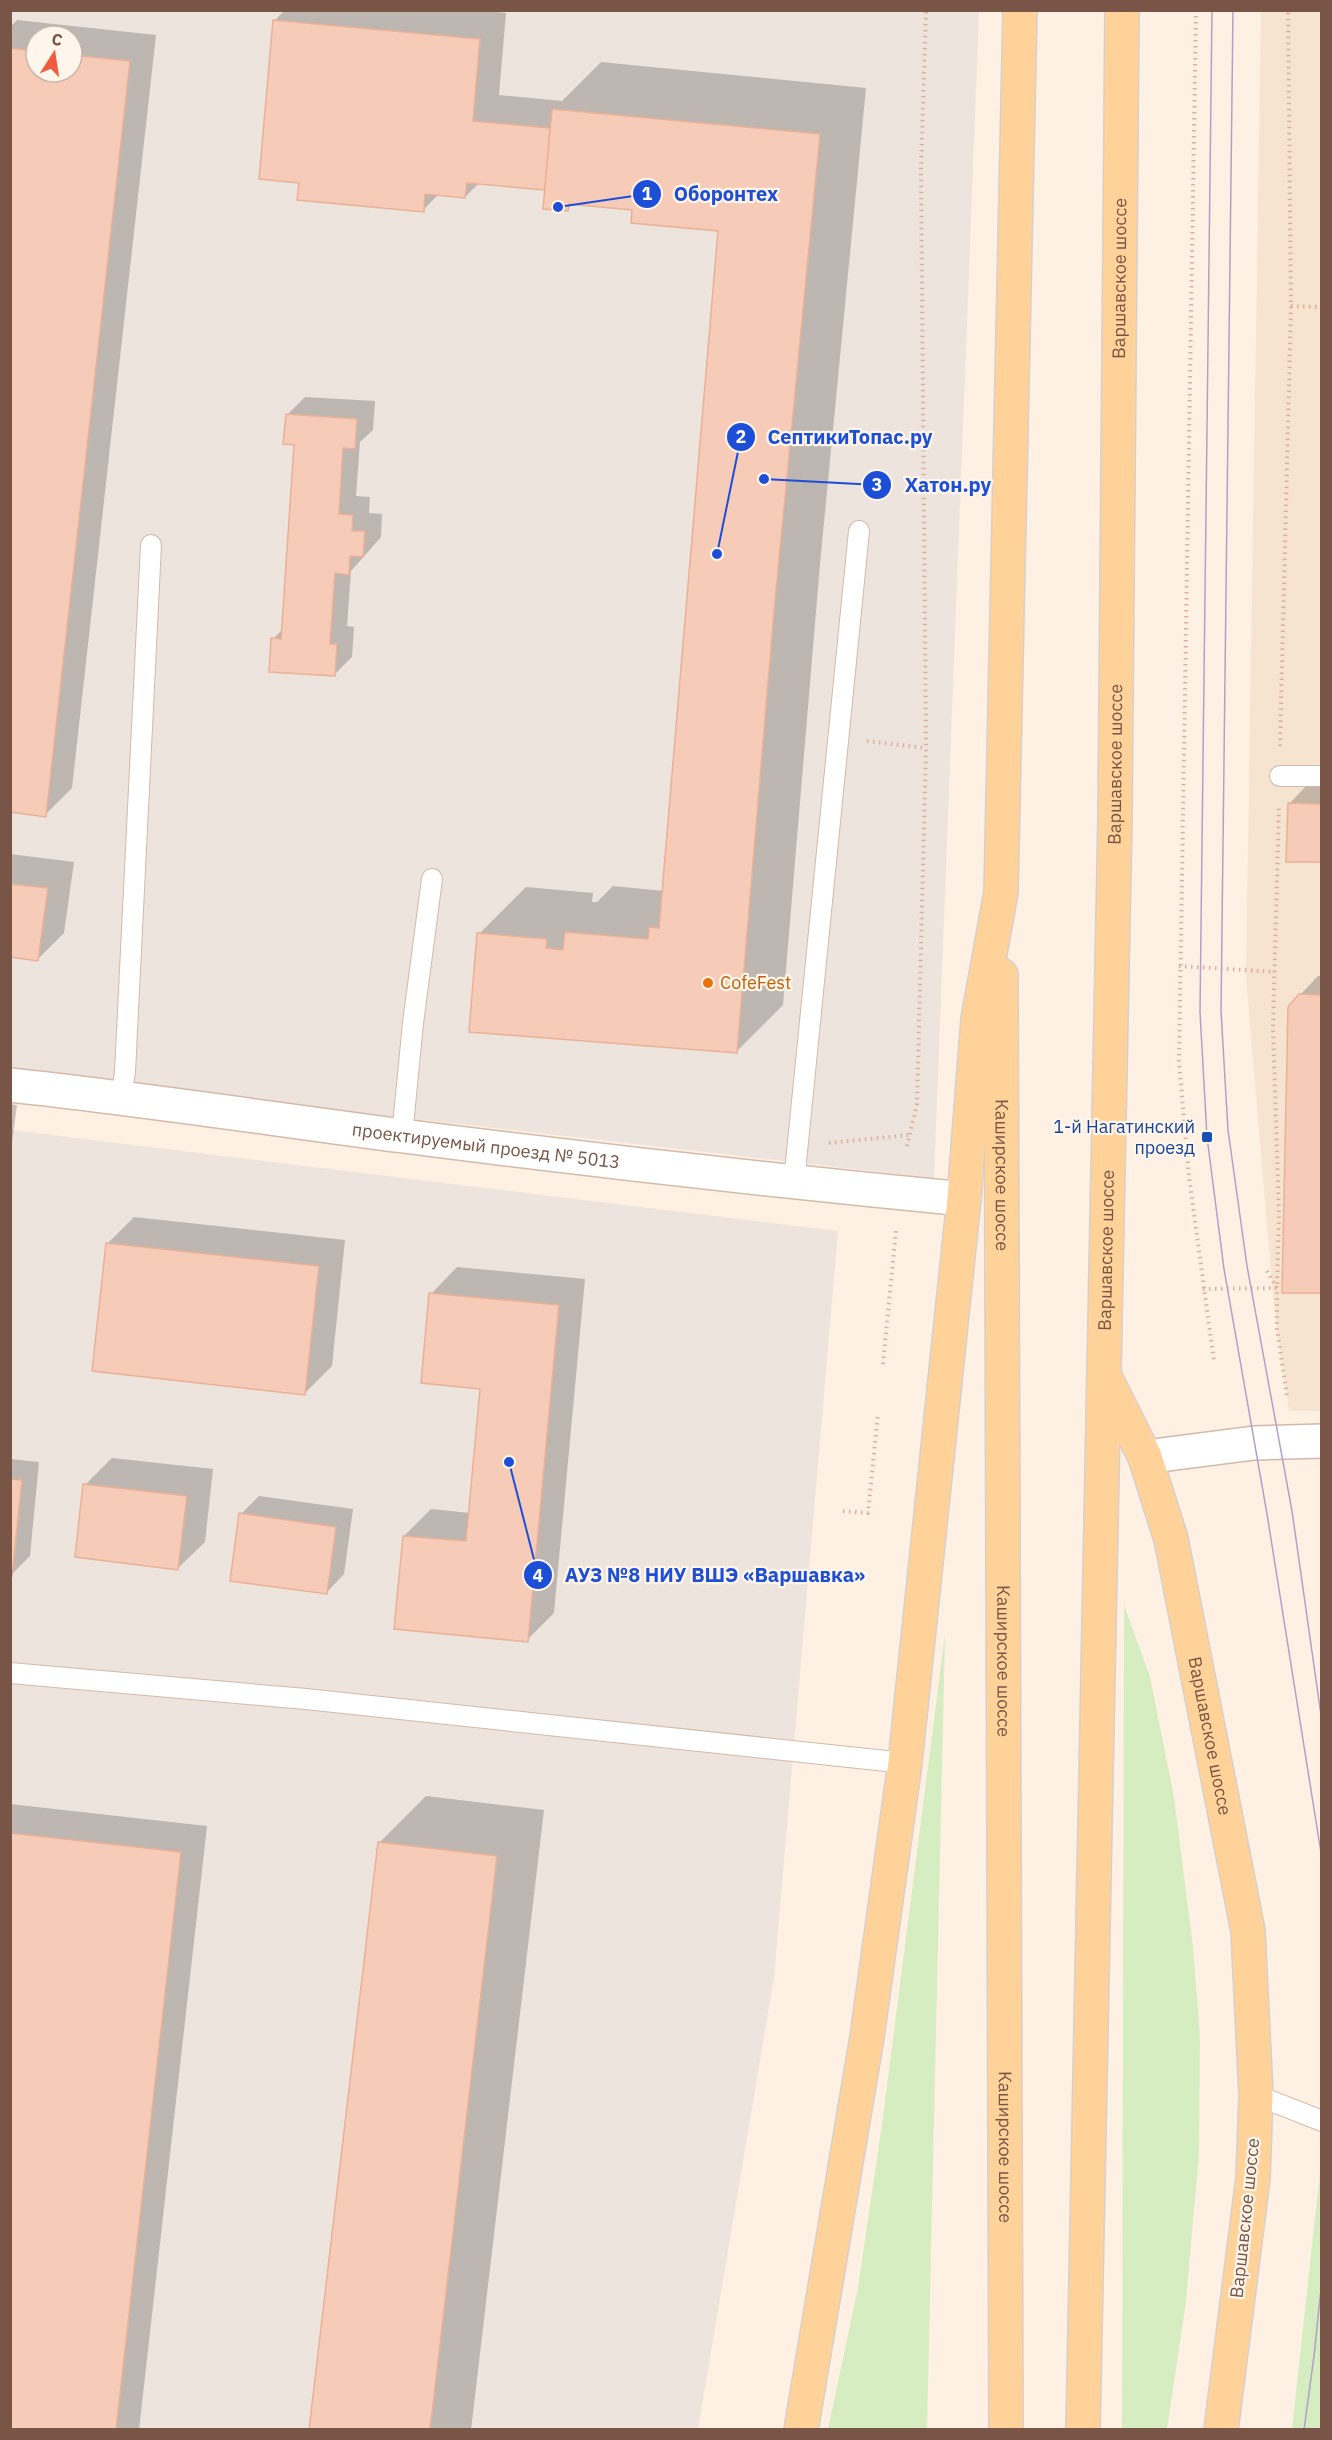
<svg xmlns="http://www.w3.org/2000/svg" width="1332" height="2440" viewBox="0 0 1332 2440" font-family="'IBM Plex Sans',sans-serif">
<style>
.residential{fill:#f6e3d0}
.industrial{fill:#ede4de;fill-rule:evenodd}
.green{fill:#d5edc0}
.shadow{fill:#0003;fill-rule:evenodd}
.building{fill:#f6ccb8;stroke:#eab197;stroke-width:1.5}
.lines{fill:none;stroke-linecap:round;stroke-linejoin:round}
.lane-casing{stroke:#d2baaa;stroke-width:22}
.street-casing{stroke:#d2baaa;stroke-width:36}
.secondary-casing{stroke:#d6b9a8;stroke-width:36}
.primary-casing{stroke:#d9cfcb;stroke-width:36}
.path{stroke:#dbaf9b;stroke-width:4;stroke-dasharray:1.5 4.5;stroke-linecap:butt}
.lane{stroke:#fff;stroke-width:20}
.street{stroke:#fff;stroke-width:33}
.secondary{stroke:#fff;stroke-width:33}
.primary{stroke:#ffd299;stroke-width:33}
.tram{stroke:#b3a0c9;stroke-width:1.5}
.food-dot{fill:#e8710a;stroke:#fff6eb;stroke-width:2}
.transit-dot{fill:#1a4fb4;stroke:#fff6eb;stroke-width:2}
.labels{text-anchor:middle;stroke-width:4.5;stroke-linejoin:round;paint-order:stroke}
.street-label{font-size:18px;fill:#785546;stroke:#fff6eb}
.food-label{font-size:18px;fill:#c56008;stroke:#fff6eb;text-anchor:start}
.transit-label{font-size:18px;fill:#164399;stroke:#fff6eb;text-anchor:end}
.leader{fill:none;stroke:#1d4ed8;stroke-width:2}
.callout-dot{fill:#1d4ed8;stroke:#fff6eb;stroke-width:2}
.mark-label{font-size:18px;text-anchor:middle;font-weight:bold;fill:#fff}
.callout-label{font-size:20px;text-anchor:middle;font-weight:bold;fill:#1d4ed8;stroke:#fff6eb;stroke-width:4.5;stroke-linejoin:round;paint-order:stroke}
</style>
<rect width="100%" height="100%" fill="#fef1e3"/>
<path class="residential" d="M 1261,11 L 1321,11 L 1321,1411 L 1289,1411 L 1274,1307 L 1246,976 Z"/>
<g class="industrial">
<path d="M 11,11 L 979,11 L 934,1178 L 11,1073 ZM 36,36 L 72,36 L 72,72 L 36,72 Z"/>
<path d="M 11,1130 L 838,1231 L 774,1977 L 698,2429 L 11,2430 Z"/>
</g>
<g class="green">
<path d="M 1124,1605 L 1150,1677 L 1174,1797 L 1193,1947 L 1200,2037 L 1199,2154 L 1186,2301 L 1167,2429 L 1122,2429 Z"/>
<path d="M 945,1634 L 927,2429 L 828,2429 L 858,2288 L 883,2117 Z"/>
<path d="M 1321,2163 L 1321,2429 L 1292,2429 Z"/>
</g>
<g class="shadow">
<path d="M 285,10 L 479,10 L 506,13 L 499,95 L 562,101 L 601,62 L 866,88 L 820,564 L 783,1005 L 736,1052 L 479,934 L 526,887 L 593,893 L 592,902 L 597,902 L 613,886 L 664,891 L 720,230 L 634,208 L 574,203 L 567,209 L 547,186 L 479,183 L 465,197 L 439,194 L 423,210 L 301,182 L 274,21 Z"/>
<path d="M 17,20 L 156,35 L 72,788 L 45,815 L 10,811 L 10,27 ZM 36,36 L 72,36 L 72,72 L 36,72 Z"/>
<path d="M 305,397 L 375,401 L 373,430 L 360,442 L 356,496 L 370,497 L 369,513 L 382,514 L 381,537 L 351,571 L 347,626 L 354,627 L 352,657 L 334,675 L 273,639 L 283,629 L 296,444 L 287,415 Z"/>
<path d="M 1307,785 L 1322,786 L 1322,861 L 1289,804 Z"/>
<path d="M 10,854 L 74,862 L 64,933 L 38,959 L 10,956 Z"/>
<path d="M 1318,976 L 1322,976 L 1322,1292 L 1300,995 Z"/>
<path d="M 10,1104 L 17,1105 L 10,1158 Z"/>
<path d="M 134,1217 L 345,1240 L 332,1366 L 305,1393 L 107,1244 Z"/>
<path d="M 457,1267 L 585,1279 L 554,1613 L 527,1640 L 404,1536 L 431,1509 L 470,1513 L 481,1388 L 431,1294 Z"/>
<path d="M 112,1458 L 213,1469 L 205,1542 L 178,1568 L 85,1485 Z"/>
<path d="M 10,1459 L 39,1462 L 30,1556 L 12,1574 Z"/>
<path d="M 259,1496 L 353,1509 L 344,1574 L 326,1593 L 241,1514 Z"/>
<path d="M 426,1796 L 544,1810 L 471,2430 L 311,2430 L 379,1843 Z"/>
<path d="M 10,1804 L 207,1826 L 139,2430 L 10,2430 Z"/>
</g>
<g class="building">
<path d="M 273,20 L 480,39 L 473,121 L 550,128 L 545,190 L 467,183 L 465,198 L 425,194 L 424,212 L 297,200 L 299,183 L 259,179 Z"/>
<path d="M 10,48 L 36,51 L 36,72 L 72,72 L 72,55 L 130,61 L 46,817 L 10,812 Z"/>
<path d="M 552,109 L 820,134 L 774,612 L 737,1053 L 469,1032 L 477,933 L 547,939 L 546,948 L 563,950 L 565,932 L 648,939 L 649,927 L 659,928 L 718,231 L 631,223 L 632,210 L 569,204 L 568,211 L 543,209 Z"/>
<path d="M 286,414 L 357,419 L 355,449 L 343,448 L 339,514 L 353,515 L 352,531 L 365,531 L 363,557 L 350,556 L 349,575 L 335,573 L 330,644 L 337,644 L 335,676 L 269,672 L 271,638 L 281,639 L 294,445 L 283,444 Z"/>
<path d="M 1288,803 L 1322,804 L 1322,862 L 1286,862 Z"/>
<path d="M 10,884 L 48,888 L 38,961 L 10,957 Z"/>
<path d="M 1299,994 L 1322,995 L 1322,1293 L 1282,1293 L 1288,1007 Z"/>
<path d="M 106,1243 L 319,1266 L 305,1395 L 92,1371 Z"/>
<path d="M 429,1293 L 559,1305 L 528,1642 L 394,1629 L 403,1536 L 466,1541 L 480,1389 L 421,1383 Z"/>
<path d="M 10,1479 L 22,1480 L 12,1576 L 10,1576 Z"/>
<path d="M 83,1484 L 187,1496 L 178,1570 L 75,1557 Z"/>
<path d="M 239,1513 L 336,1527 L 327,1594 L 230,1581 Z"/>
<path d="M 10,1833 L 181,1852 L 116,2430 L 10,2430 Z"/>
<path d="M 378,1842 L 497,1856 L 430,2430 L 309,2430 Z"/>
</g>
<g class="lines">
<g class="lane-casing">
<g id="lane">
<path d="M 1280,776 L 1322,776"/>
<path d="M 121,1097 L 125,1072 L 151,545"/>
<path d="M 402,1136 L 413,1023 L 432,879"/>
<path d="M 794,1182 L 859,531"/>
<path d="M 10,1673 L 306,1699 L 905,1763"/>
<path d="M 1256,2095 L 1322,2121"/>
</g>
</g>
<g class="street-casing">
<path id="street" d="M 1145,1457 L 1254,1443 L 1322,1441"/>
</g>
<g class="secondary-casing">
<g id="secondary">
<path id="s1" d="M 10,1085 C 142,1099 272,1119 403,1136 C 589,1160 776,1181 964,1199"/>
</g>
</g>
<g class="primary-casing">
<g id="primary">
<path id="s2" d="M 1001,975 L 1006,2430"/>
<path id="s3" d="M 1106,1379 L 1145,1457 L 1171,1539 L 1248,1931 L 1256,2095 L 1253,2178 L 1221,2430"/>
<path d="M 801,2430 L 867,2037 L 905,1763 L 964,1199 L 978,1019 L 1001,892 L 1020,10"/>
<path id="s4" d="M 1083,2430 L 1115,817 L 1122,10"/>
</g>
</g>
<g class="path">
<path d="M 1196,10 L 1179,1061 L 1189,1177 L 1214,1361"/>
<path d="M 1291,306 L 1322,307"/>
<path d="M 867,741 L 926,748"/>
<path d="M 1280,746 L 1291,306 L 1288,10"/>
<path d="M 1179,966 L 1275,972"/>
<path d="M 829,1143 L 909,1135"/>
<path d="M 907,1146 L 917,1104 L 926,748 L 921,169 L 926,10"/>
<path d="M 1267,1271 L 1277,1288 L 1277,1329 L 1287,1397"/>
<path d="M 1203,1289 L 1277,1288 L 1279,1213 L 1273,1027 L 1279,805"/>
<path d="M 883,1364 L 896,1230"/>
<path d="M 843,1511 L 868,1513 L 878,1413"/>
</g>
<use href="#lane" class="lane"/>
<use href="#street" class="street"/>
<use href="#secondary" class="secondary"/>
<use href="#primary" class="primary"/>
<g class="tram">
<path d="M 1212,10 L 1200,1012 L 1207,1137 L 1224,1269 L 1267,1514 L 1322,1859"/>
<path d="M 1233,10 L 1221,1011 L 1228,1130 L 1247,1266 L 1292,1511 L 1322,1722"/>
<path d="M 1304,2430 L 1314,2356 L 1322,2279"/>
</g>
</g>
<circle class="food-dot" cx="708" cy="983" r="6"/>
<rect class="transit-dot" x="1201" y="1131" width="12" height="12" rx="3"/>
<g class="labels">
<g class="street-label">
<text dy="6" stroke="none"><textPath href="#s4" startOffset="2152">Варшавское шоссе</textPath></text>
<text dy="6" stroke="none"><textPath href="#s4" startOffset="1666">Варшавское шоссе</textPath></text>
<text dy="6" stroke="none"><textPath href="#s1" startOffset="480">проектируемый проезд № 5013</textPath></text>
<text dy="6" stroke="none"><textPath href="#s2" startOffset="200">Каширское шоссе</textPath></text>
<text dy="6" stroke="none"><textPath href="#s4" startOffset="1180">Варшавское шоссе</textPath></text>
<text dy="6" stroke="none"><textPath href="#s2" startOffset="686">Каширское шоссе</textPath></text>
<text dy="6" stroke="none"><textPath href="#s3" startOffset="374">Варшавское шоссе</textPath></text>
<text dy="6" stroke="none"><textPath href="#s2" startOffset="1172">Каширское шоссе</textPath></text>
<text transform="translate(1245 2218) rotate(-84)" y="6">Варшавское шоссе</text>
</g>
<g class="food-label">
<text x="720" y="989">CofeFest</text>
</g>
<g class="transit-label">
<text x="1195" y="1133">1-й Нагатинский<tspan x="1195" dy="21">проезд</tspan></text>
</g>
</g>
<path class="leader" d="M558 207L647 194M717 554L741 437M764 479L877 485M509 1462L538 1575"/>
<g class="callout-dot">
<circle cx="558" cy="207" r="6"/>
<circle cx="717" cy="554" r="6"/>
<circle cx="764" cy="479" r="6"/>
<circle cx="509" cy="1462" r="6"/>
<circle cx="647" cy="194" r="15"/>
<circle cx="741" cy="437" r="15"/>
<circle cx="877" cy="485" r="15"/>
<circle cx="538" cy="1575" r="15"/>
</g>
<g class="mark-label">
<text x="647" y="200">1</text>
<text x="741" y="443">2</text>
<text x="877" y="491">3</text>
<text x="538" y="1582">4</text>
</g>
<g class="callout-label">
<text x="726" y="201">Оборонтех</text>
<text x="850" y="444">СептикиТопас.ру</text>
<text x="948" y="492">Хатон.ру</text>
<text x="715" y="1582">АУЗ №8 НИУ ВШЭ «Варшавка»</text>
</g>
<rect width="1332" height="2440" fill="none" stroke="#785546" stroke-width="24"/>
<g transform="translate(54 54) rotate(12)"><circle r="28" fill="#fff6eb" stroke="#c9b6a9" stroke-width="1.5"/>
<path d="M0-4.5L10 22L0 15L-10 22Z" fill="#f3593d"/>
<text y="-9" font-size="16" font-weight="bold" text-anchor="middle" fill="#785546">С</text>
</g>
</svg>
